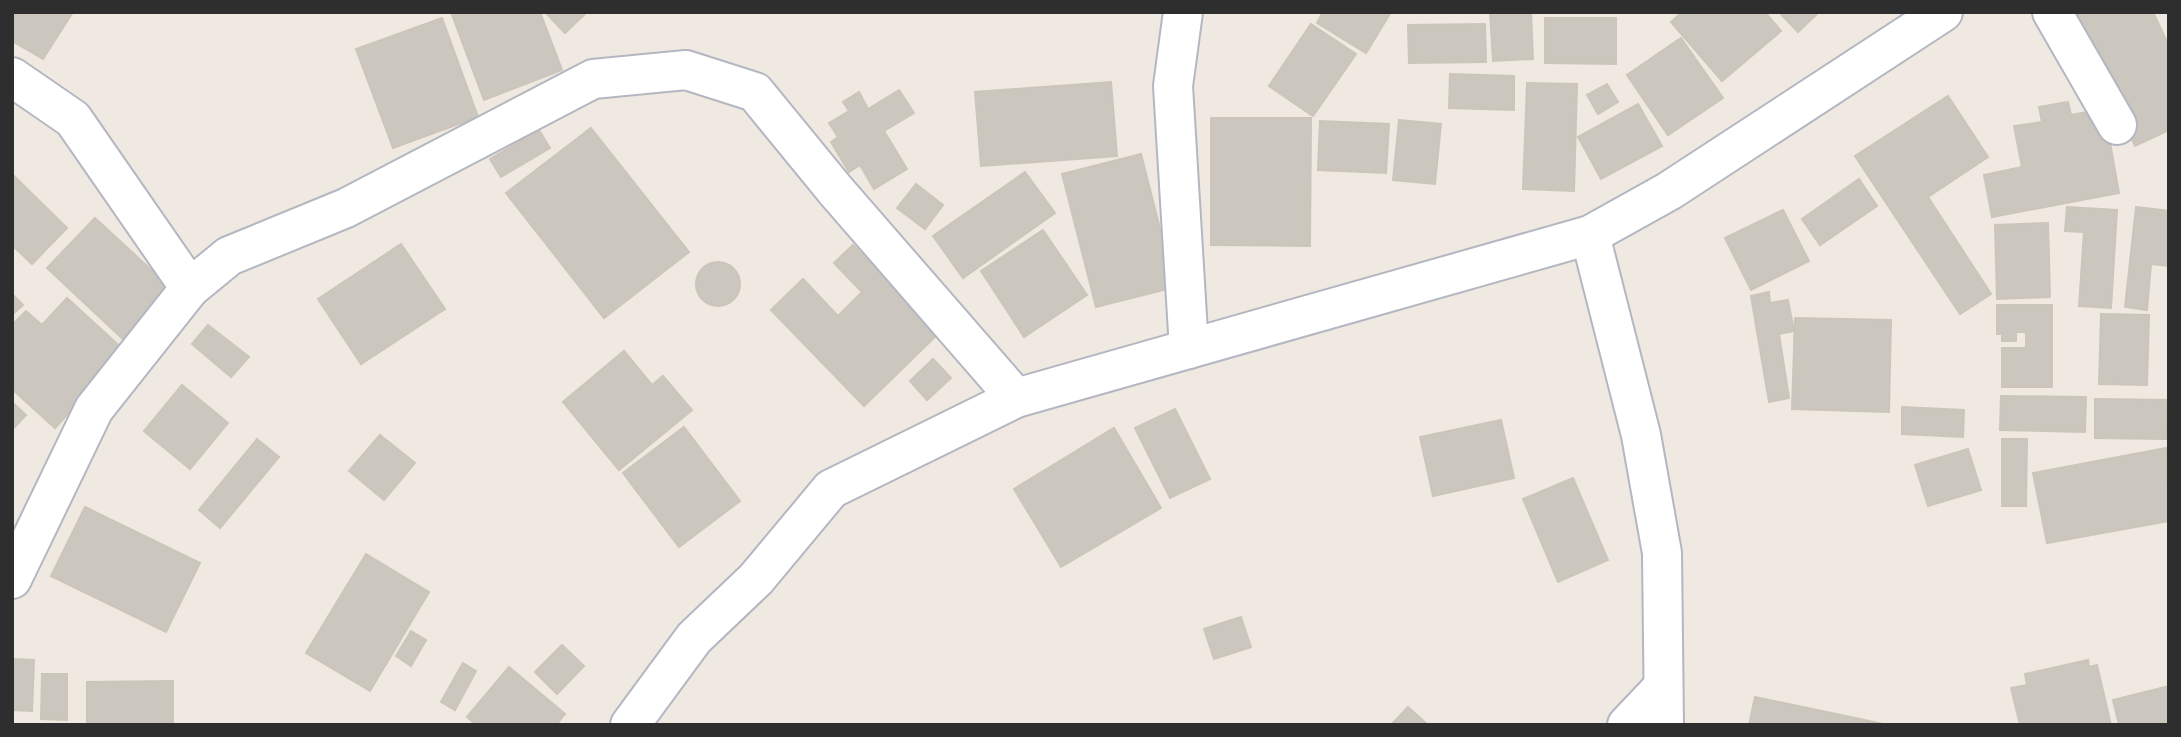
<svg xmlns="http://www.w3.org/2000/svg" width="2181" height="737" viewBox="0 0 2181 737" font-family="Cabin,sans-serif">
<style>
.building{fill:#cbc7bf;stroke:#cbc5ba;stroke-width:2}
.lines{fill:none;stroke-linecap:round;stroke-linejoin:round}
.street-casing{stroke:#b4b7c1;stroke-width:42}
.street{stroke:#fff;stroke-width:38}
</style>
<rect width="100%" height="100%" fill="#efe9e1"/>
<g class="building">
<path d="M 12,12 L 73,12 L 43,59 L 12,41 Z"/>
<path d="M 451,12 L 540,12 L 562,70 L 484,100 Z"/>
<path d="M 545,12 L 587,12 L 565,33 Z"/>
<path d="M 1323,12 L 1391,12 L 1366,53 L 1317,23 Z"/>
<path d="M 1490,12 L 1531,12 L 1533,59 L 1493,61 Z"/>
<path d="M 1682,12 L 1765,12 L 1781,31 L 1722,81 L 1671,22 Z"/>
<path d="M 1779,12 L 1819,12 L 1798,32 Z"/>
<path d="M 2072,12 L 2153,12 L 2169,46 L 2169,130 L 2135,146 Z"/>
<path d="M 442,18 L 478,117 L 393,148 L 356,49 Z"/>
<path d="M 1545,18 L 1616,18 L 1616,64 L 1545,63 Z"/>
<path d="M 1311,24 L 1356,54 L 1313,116 L 1269,86 Z"/>
<path d="M 1485,24 L 1486,62 L 1409,63 L 1408,25 Z"/>
<path d="M 1681,38 L 1723,98 L 1668,135 L 1627,75 Z"/>
<path d="M 1450,74 L 1514,76 L 1514,110 L 1449,108 Z"/>
<path d="M 1111,82 L 1117,156 L 981,166 L 975,92 Z"/>
<path d="M 1527,83 L 1577,84 L 1574,191 L 1523,189 Z"/>
<path d="M 1607,84 L 1618,102 L 1598,114 L 1587,95 Z"/>
<path d="M 899,90 L 914,113 L 884,131 L 907,169 L 874,189 L 860,165 L 849,172 L 831,142 L 838,137 L 829,123 L 849,111 L 843,102 L 859,92 L 868,109 Z"/>
<path d="M 1948,96 L 1988,157 L 1928,197 L 1991,294 L 1960,314 L 1855,156 Z"/>
<path d="M 2068,102 L 2071,115 L 2104,109 L 2119,193 L 1992,217 L 1984,175 L 2022,167 L 2014,126 L 2042,122 L 2039,107 Z"/>
<path d="M 1638,104 L 1662,146 L 1601,179 L 1578,137 Z"/>
<path d="M 1211,118 L 1311,118 L 1310,246 L 1211,245 Z"/>
<path d="M 1399,120 L 1441,124 L 1435,184 L 1393,180 Z"/>
<path d="M 1320,121 L 1389,124 L 1386,173 L 1318,170 Z"/>
<path d="M 591,128 L 689,252 L 604,318 L 506,193 Z"/>
<path d="M 539,130 L 550,148 L 501,177 L 490,159 Z"/>
<path d="M 1141,154 L 1175,287 L 1096,307 L 1062,174 Z"/>
<path d="M 1025,172 L 1055,213 L 963,278 L 933,236 Z"/>
<path d="M 13,175 L 67,228 L 32,264 L 12,245 Z"/>
<path d="M 1859,179 L 1877,206 L 1820,245 L 1802,219 Z"/>
<path d="M 916,184 L 943,205 L 925,229 L 897,208 Z"/>
<path d="M 2067,207 L 2117,210 L 2111,308 L 2079,306 L 2084,232 L 2065,231 Z"/>
<path d="M 2136,207 L 2169,211 L 2169,266 L 2151,264 L 2147,310 L 2125,307 Z"/>
<path d="M 1783,210 L 1809,261 L 1751,290 L 1725,238 Z"/>
<path d="M 95,218 L 173,290 L 125,341 L 47,268 Z"/>
<path d="M 2048,223 L 2050,297 L 1997,299 L 1995,225 Z"/>
<path d="M 1043,230 L 1087,295 L 1024,337 L 981,271 Z"/>
<path d="M 401,244 L 445,309 L 361,364 L 318,299 Z"/>
<path d="M 853,245 L 939,333 L 864,406 L 771,310 L 803,279 L 838,316 L 862,292 L 834,263 Z"/>
<circle cx="718" cy="284" r="22"/>
<path d="M 1769,292 L 1770,303 L 1788,300 L 1794,331 L 1779,334 L 1789,398 L 1769,402 L 1751,296 Z"/>
<path d="M 12,294 L 23,305 L 12,315 Z"/>
<path d="M 67,298 L 125,351 L 55,428 L 12,389 L 12,325 L 26,311 L 42,325 Z"/>
<path d="M 1997,305 L 2052,305 L 2052,387 L 2002,387 L 2002,348 L 2026,348 L 2026,332 L 2016,332 L 2016,341 L 2002,341 L 2002,334 L 1997,334 Z"/>
<path d="M 2101,314 L 2149,315 L 2147,385 L 2099,384 Z"/>
<path d="M 1795,318 L 1891,320 L 1889,412 L 1792,409 Z"/>
<path d="M 208,325 L 249,357 L 231,377 L 192,344 Z"/>
<path d="M 624,351 L 652,385 L 663,376 L 692,410 L 619,470 L 563,402 Z"/>
<path d="M 933,359 L 951,378 L 927,400 L 910,381 Z"/>
<path d="M 182,385 L 228,423 L 190,469 L 144,431 Z"/>
<path d="M 2001,396 L 2086,397 L 2085,432 L 2000,430 Z"/>
<path d="M 2095,399 L 2167,400 L 2166,439 L 2095,438 Z"/>
<path d="M 12,402 L 26,415 L 12,430 Z"/>
<path d="M 1902,407 L 1964,410 L 1963,437 L 1902,434 Z"/>
<path d="M 1175,409 L 1210,479 L 1170,498 L 1135,428 Z"/>
<path d="M 1501,420 L 1514,478 L 1433,496 L 1420,437 Z"/>
<path d="M 684,427 L 740,501 L 679,547 L 623,473 Z"/>
<path d="M 1114,428 L 1161,508 L 1061,567 L 1014,489 Z"/>
<path d="M 380,435 L 415,463 L 384,500 L 349,471 Z"/>
<path d="M 257,439 L 279,457 L 220,528 L 199,510 Z"/>
<path d="M 2002,439 L 2027,439 L 2026,506 L 2002,506 Z"/>
<path d="M 2166,448 L 2169,521 L 2047,543 L 2033,473 Z"/>
<path d="M 1968,449 L 1981,490 L 1928,506 L 1915,465 Z"/>
<path d="M 1573,478 L 1608,560 L 1558,582 L 1523,499 Z"/>
<path d="M 85,507 L 200,563 L 166,632 L 51,576 Z"/>
<path d="M 366,554 L 429,592 L 370,691 L 306,653 Z"/>
<path d="M 1241,617 L 1251,647 L 1214,659 L 1204,629 Z"/>
<path d="M 411,631 L 426,640 L 411,666 L 396,656 Z"/>
<path d="M 562,645 L 584,666 L 557,694 L 535,672 Z"/>
<path d="M 12,659 L 34,660 L 32,711 L 12,710 Z"/>
<path d="M 2088,660 L 2089,667 L 2097,665 L 2111,725 L 2020,725 L 2011,688 L 2027,685 L 2025,674 Z"/>
<path d="M 463,663 L 476,671 L 455,710 L 441,702 Z"/>
<path d="M 509,667 L 565,714 L 556,725 L 476,725 L 467,717 Z"/>
<path d="M 42,674 L 67,674 L 67,720 L 41,719 Z"/>
<path d="M 173,681 L 173,725 L 87,725 L 87,682 Z"/>
<path d="M 2169,686 L 2169,725 L 2119,725 L 2113,700 Z"/>
<path d="M 1755,697 L 1860,719 L 1887,725 L 1749,725 Z"/>
<path d="M 1408,707 L 1428,725 L 1391,725 Z"/>
</g>
<g class="lines">
<g class="street-casing">
<g id="street">
<path d="M 1183,12 L 1173,86 L 1189,349"/>
<path d="M 2052,12 L 2117,125"/>
<path d="M 12,77 L 73,119 L 190,288"/>
<path d="M 1590,235 L 1641,435 L 1662,553 L 1664,725"/>
<path d="M 12,579 L 94,409 L 190,288 L 229,256 L 346,208 L 593,79 L 686,70 L 755,92 L 836,191 L 1016,398"/>
<path d="M 630,725 L 694,638 L 756,579 L 831,489 L 1016,398 L 1590,235 L 1669,191 L 1943,12"/>
<path d="M 1627,725 L 1663,687"/>
</g>
</g>
<use href="#street" class="street"/>
</g>
<rect width="2181" height="737" fill="none" stroke="#2e2e2e" stroke-width="28"/>
</svg>
